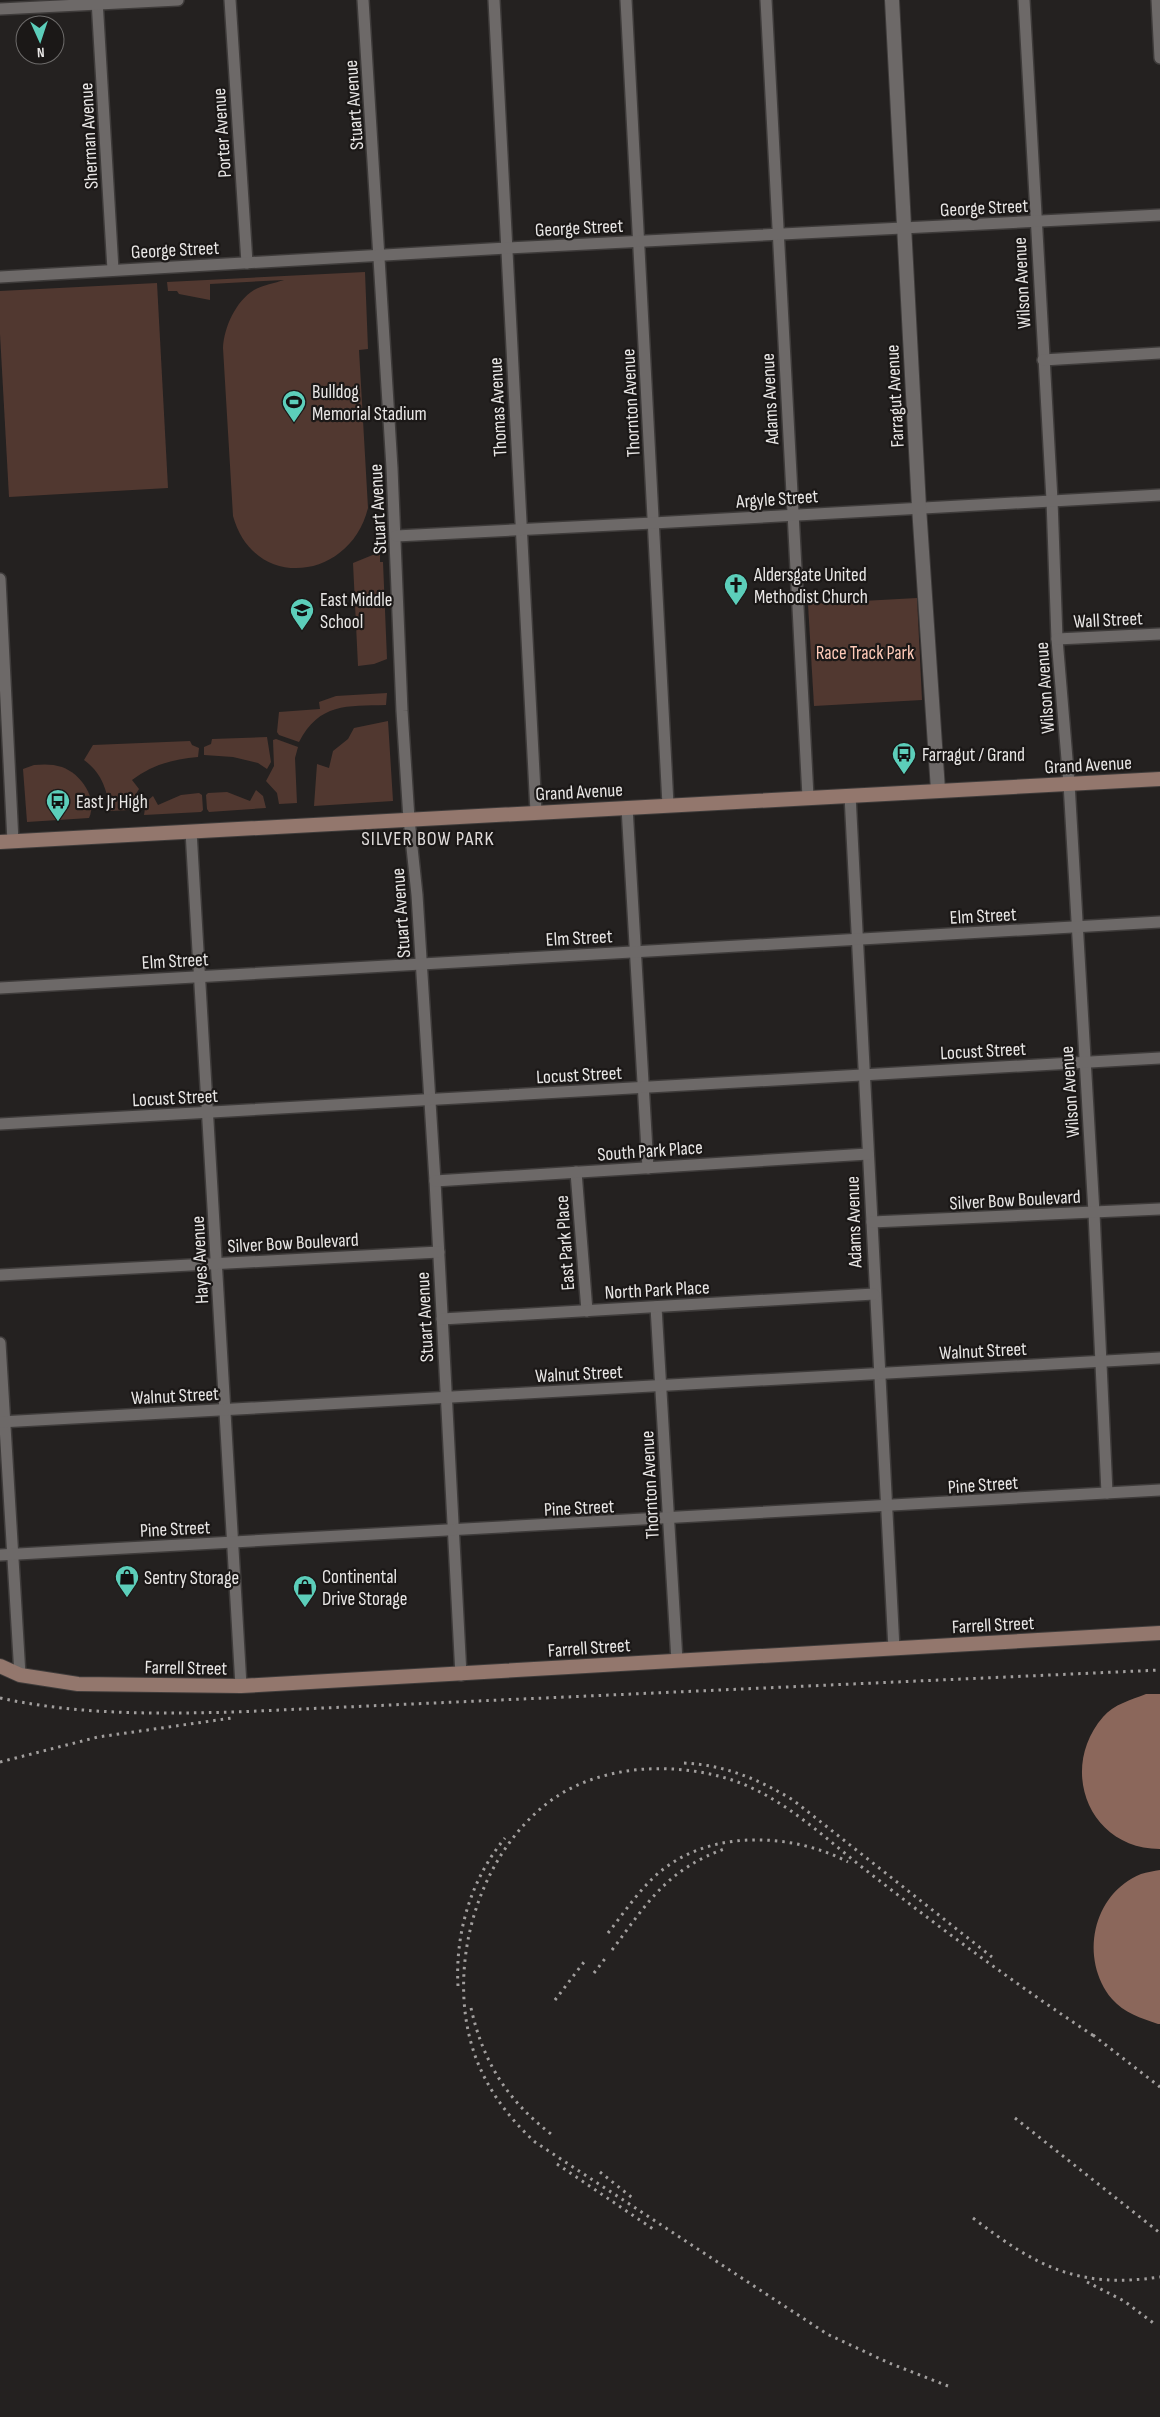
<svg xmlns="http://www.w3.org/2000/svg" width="1160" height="2417" viewBox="0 0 1160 2417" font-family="'Sofia Sans Condensed',sans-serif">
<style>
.green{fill:#513830}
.water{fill:#8b675b}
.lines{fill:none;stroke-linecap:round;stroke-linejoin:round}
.minor-casing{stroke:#3e3b3a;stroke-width:14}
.tertiary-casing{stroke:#3e3b3a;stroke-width:16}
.secondary-casing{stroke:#3e3b3a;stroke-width:16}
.minor{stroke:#6d6968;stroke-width:11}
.tertiary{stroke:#6d6968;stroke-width:14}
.secondary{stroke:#93776d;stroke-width:14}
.rail{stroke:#a29f9e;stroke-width:3;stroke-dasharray:2.5 5;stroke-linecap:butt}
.labels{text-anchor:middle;stroke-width:4.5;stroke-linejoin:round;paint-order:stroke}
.street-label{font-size:19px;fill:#e9e7e6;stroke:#1b1817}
.poi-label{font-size:19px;fill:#e9e7e6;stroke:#1b1817;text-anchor:start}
.park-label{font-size:19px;fill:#fecab8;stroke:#1b1817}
.neighbourhood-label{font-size:20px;letter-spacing:1px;fill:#e0dcdb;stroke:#1b1817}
</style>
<rect width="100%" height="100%" fill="#242120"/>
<g class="green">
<path d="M 365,272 L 368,349 L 359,350 L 368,508 C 350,581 254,592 233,516 L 223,348 C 224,327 236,301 254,290 C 263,285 275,283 284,280 L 210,284 L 210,300 L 179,294 L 177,291 L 168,291 L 167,282 Z"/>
<path d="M 157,283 L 168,488 L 9,497 L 0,334 L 0,291 Z"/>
<path d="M 380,552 L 380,562 L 383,562 L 387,659 L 374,664 L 358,666 L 353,563 Z"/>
<path d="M 917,598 L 922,700 L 814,706 L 808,604 Z"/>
<path d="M 387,693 L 386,705 C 347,706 319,703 299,742 L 279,735 L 277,732 L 279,712 L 320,709 L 319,702 L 336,696 Z"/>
<path d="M 388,721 L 393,801 L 314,806 L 317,764 L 329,768 L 333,751 L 348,739 L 354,728 Z"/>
<path d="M 267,737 L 271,762 L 267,769 L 258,763 L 233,757 L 204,755 L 204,747 L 211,744 L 212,739 Z"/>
<path d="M 276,739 L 298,747 L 295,758 L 297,803 L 279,804 L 277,793 L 266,781 L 274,766 L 273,740 Z"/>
<path d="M 190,741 L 192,745 L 199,748 L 198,757 C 173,759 152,765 132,780 L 139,789 L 134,797 L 130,810 L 110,811 C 107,790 102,773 84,760 L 93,745 Z"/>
<path d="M 34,765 C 44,764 53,764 62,767 C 81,774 98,798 89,818 L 27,822 L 23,769 Z"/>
<path d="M 256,790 L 263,796 L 266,808 L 209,812 L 207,809 L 206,795 L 208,793 L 227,792 L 250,801 Z"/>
<path d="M 199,793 L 202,795 L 203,810 L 201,812 L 144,815 L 146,802 L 153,796 L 158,805 L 181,795 Z"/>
</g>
<g class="water">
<path d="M 1146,1694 L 1160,1694 L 1160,1849 C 1089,1849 1058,1769 1103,1717 C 1114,1704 1131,1700 1146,1694 Z"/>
<path d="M 1160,1870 L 1160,2024 L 1158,2024 C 1141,2018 1124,2013 1112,1999 C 1079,1959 1092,1894 1141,1874 C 1147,1872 1154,1871 1160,1870 Z"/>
</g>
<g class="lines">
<g class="minor-casing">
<g id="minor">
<path d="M 97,0 L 113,270"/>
<path d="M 230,0 L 247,263"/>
<path d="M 363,0 L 392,468 L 402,711 L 409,819 L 417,895 L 435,1181 L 461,1675"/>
<path d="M 494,0 L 536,812"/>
<path d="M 626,0 L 668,805"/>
<path d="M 766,0 L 808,797"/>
<path d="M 1024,0 L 1052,500 L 1057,639 L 1069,783 L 1094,1213 L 1107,1493"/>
<path d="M 1157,0 L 1160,58"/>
<path d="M 0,9 L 178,0"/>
<path d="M 0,277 L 507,248 L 1160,215"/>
<path d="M 1043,360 L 1160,353"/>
<path d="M 396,536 L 653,523 L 1160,495"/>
<path d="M 0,579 L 13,842"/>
<path d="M 1057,639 L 1160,634"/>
<path d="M 850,795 C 865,1079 878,1364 894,1649"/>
<path d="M 627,807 L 648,1168"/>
<path d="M 191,831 L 241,1686"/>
<path d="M 0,988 L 1160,922"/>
<path d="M 0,1124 L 1160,1058"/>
<path d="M 576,1172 L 587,1311"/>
<path d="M 435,1181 L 868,1154"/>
<path d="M 872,1222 L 1160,1209"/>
<path d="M 0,1275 L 439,1252"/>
<path d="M 656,1307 L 677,1661"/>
<path d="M 442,1319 L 874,1294"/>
<path d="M 0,1343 L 20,1675"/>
<path d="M 0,1422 L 1160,1358"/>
<path d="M 0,1555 L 1160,1490"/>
</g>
</g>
<g class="tertiary-casing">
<path id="tertiary" d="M 892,0 L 919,507 L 938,790"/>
</g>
<g class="secondary-casing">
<g id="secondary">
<path d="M 0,842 L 1160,779"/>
<path d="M 0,1666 L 20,1675 L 78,1684 L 241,1686 L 1160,1633"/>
</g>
</g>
<use href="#minor" class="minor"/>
<use href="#tertiary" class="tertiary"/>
<use href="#secondary" class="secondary"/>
<g class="rail">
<path d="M 0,1698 C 79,1715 156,1714 236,1712 L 1160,1670"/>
<path d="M 0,1762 L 98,1737 L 232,1718"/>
<path d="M 684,1763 C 725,1765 758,1779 793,1800 L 992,1957"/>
<path d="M 608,1933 C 627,1909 644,1882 669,1865 C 719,1830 795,1834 848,1862"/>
<path d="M 612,1950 C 648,1902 667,1869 727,1848"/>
<path d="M 594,1973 L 607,1956"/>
<path d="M 458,1986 C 455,1933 471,1879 505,1838"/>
<path d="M 555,2000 L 584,1962"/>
<path d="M 471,2008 C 483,2062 507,2100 551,2134"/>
<path d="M 1093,2035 L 1160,2087"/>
<path d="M 1015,2118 L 1160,2233"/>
<path d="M 557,2164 L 656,2231"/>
<path d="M 600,2172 L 635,2200"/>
<path d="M 973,2218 C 1037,2267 1078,2289 1160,2277"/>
<path d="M 1087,2282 L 1124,2301 L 1156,2325"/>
<path d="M 948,2386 L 889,2363 L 827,2334 L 535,2142 C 512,2121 493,2097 480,2068 C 441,1980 474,1855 553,1799 C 600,1766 668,1762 722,1777 C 782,1793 828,1842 876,1878 C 948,1934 1021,1988 1097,2038"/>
</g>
</g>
<defs>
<g id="stadium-pin" transform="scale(1.25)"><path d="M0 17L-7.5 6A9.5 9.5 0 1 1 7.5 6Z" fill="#5cceba" stroke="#1b1817"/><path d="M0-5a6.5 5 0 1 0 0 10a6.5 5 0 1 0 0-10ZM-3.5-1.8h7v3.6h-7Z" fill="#111"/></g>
<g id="church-pin" transform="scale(1.25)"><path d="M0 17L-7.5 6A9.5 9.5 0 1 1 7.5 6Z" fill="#5cceba" stroke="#1b1817"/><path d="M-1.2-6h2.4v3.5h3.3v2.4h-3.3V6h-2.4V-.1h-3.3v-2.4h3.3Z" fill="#111"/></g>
<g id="school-pin" transform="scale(1.25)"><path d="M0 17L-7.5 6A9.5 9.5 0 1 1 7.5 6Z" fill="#5cceba" stroke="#1b1817"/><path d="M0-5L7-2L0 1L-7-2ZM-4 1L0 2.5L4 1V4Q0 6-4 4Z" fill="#111"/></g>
<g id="bus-pin" transform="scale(1.25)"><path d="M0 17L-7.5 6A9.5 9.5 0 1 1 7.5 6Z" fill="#5cceba" stroke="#1b1817"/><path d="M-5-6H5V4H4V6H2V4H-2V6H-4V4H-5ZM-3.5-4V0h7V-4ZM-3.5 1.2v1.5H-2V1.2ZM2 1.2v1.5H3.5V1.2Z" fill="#111"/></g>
<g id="shop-pin" transform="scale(1.25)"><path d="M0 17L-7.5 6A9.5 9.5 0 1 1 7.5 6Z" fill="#5cceba" stroke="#1b1817"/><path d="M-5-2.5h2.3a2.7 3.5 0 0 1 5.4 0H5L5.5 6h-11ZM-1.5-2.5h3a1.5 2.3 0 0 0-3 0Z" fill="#111"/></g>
</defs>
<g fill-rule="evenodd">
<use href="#stadium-pin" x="294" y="402"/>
<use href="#church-pin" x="736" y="585"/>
<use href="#school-pin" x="302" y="610"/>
<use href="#bus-pin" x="904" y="754"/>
<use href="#bus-pin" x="58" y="801"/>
<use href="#shop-pin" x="127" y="1577"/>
<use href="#shop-pin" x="305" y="1587"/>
</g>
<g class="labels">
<g class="street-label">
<text transform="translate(353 105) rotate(-94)" y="7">Stuart Avenue</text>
<text transform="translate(221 133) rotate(-94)" y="7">Porter Avenue</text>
<text transform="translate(88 136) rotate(-93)" y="7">Sherman Avenue</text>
<text transform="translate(984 207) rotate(-3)" y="7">George Street</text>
<text transform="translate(579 227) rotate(-3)" y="7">George Street</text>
<text transform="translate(175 249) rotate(-3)" y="7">George Street</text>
<text transform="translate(1021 283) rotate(-93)" y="7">Wilson Avenue</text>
<text transform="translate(894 396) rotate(-93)" y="7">Farragut Avenue</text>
<text transform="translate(769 399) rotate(-93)" y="7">Adams Avenue</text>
<text transform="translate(630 403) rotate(-93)" y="7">Thornton Avenue</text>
<text transform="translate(497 407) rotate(-93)" y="7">Thomas Avenue</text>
<text transform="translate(777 498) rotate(-4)" y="7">Argyle Street</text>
<text transform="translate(377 509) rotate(-93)" y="7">Stuart Avenue</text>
<text transform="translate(1108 619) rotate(-3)" y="7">Wall Street</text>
<text transform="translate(1044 688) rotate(-94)" y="7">Wilson Avenue</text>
<text transform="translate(1088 764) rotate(-3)" y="7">Grand Avenue</text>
<text transform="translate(579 791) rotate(-3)" y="7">Grand Avenue</text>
<text transform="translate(400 913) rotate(-94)" y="7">Stuart Avenue</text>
<text transform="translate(983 915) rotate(-3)" y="7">Elm Street</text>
<text transform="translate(579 937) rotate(-3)" y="7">Elm Street</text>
<text transform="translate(175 960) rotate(-3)" y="7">Elm Street</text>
<text transform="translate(983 1050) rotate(-3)" y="7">Locust Street</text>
<text transform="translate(579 1074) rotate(-3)" y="7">Locust Street</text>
<text transform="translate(1069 1092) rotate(-94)" y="7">Wilson Avenue</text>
<text transform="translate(175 1097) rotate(-3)" y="7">Locust Street</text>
<text transform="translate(650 1150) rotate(-4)" y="7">South Park Place</text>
<text transform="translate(1015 1199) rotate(-3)" y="7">Silver Bow Boulevard</text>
<text transform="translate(853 1222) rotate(-92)" y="7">Adams Avenue</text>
<text transform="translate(293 1242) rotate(-3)" y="7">Silver Bow Boulevard</text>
<text transform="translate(564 1243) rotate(-94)" y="7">East Park Place</text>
<text transform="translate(199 1260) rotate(-93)" y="7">Hayes Avenue</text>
<text transform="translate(657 1289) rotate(-3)" y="7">North Park Place</text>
<text transform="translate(424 1317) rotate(-93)" y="7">Stuart Avenue</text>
<text transform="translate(983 1350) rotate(-3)" y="7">Walnut Street</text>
<text transform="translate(579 1373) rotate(-3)" y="7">Walnut Street</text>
<text transform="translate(175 1395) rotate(-3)" y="7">Walnut Street</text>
<text transform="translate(983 1484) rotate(-4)" y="7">Pine Street</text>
<text transform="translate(649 1485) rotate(-93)" y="7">Thornton Avenue</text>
<text transform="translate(579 1507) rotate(-3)" y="7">Pine Street</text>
<text transform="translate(175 1528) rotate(-3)" y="7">Pine Street</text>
<text transform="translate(993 1624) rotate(-3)" y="7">Farrell Street</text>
<text transform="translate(589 1647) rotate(-4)" y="7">Farrell Street</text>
<text transform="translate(186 1667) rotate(1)" y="7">Farrell Street</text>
</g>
<g class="poi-label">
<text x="312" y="398">Bulldog<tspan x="312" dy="22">Memorial Stadium</tspan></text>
<text x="754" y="581">Aldersgate United<tspan x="754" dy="22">Methodist Church</tspan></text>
<text x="320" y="606">East Middle<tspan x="320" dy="22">School</tspan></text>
<text x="922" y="761">Farragut / Grand</text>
<text x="76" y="808">East Jr High</text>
<text x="322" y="1583">Continental<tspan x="322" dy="22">Drive Storage</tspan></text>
<text x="144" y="1584">Sentry Storage</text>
</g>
<g class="park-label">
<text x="865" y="659">Race Track Park</text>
</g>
<g class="neighbourhood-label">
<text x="428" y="845">SILVER BOW PARK</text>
</g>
</g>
<g transform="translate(40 40) rotate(177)"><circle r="24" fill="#1b1817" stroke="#6d6b6a"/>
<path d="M0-4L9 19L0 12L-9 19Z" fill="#5cceba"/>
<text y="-8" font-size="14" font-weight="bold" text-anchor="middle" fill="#e9e7e6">N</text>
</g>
</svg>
